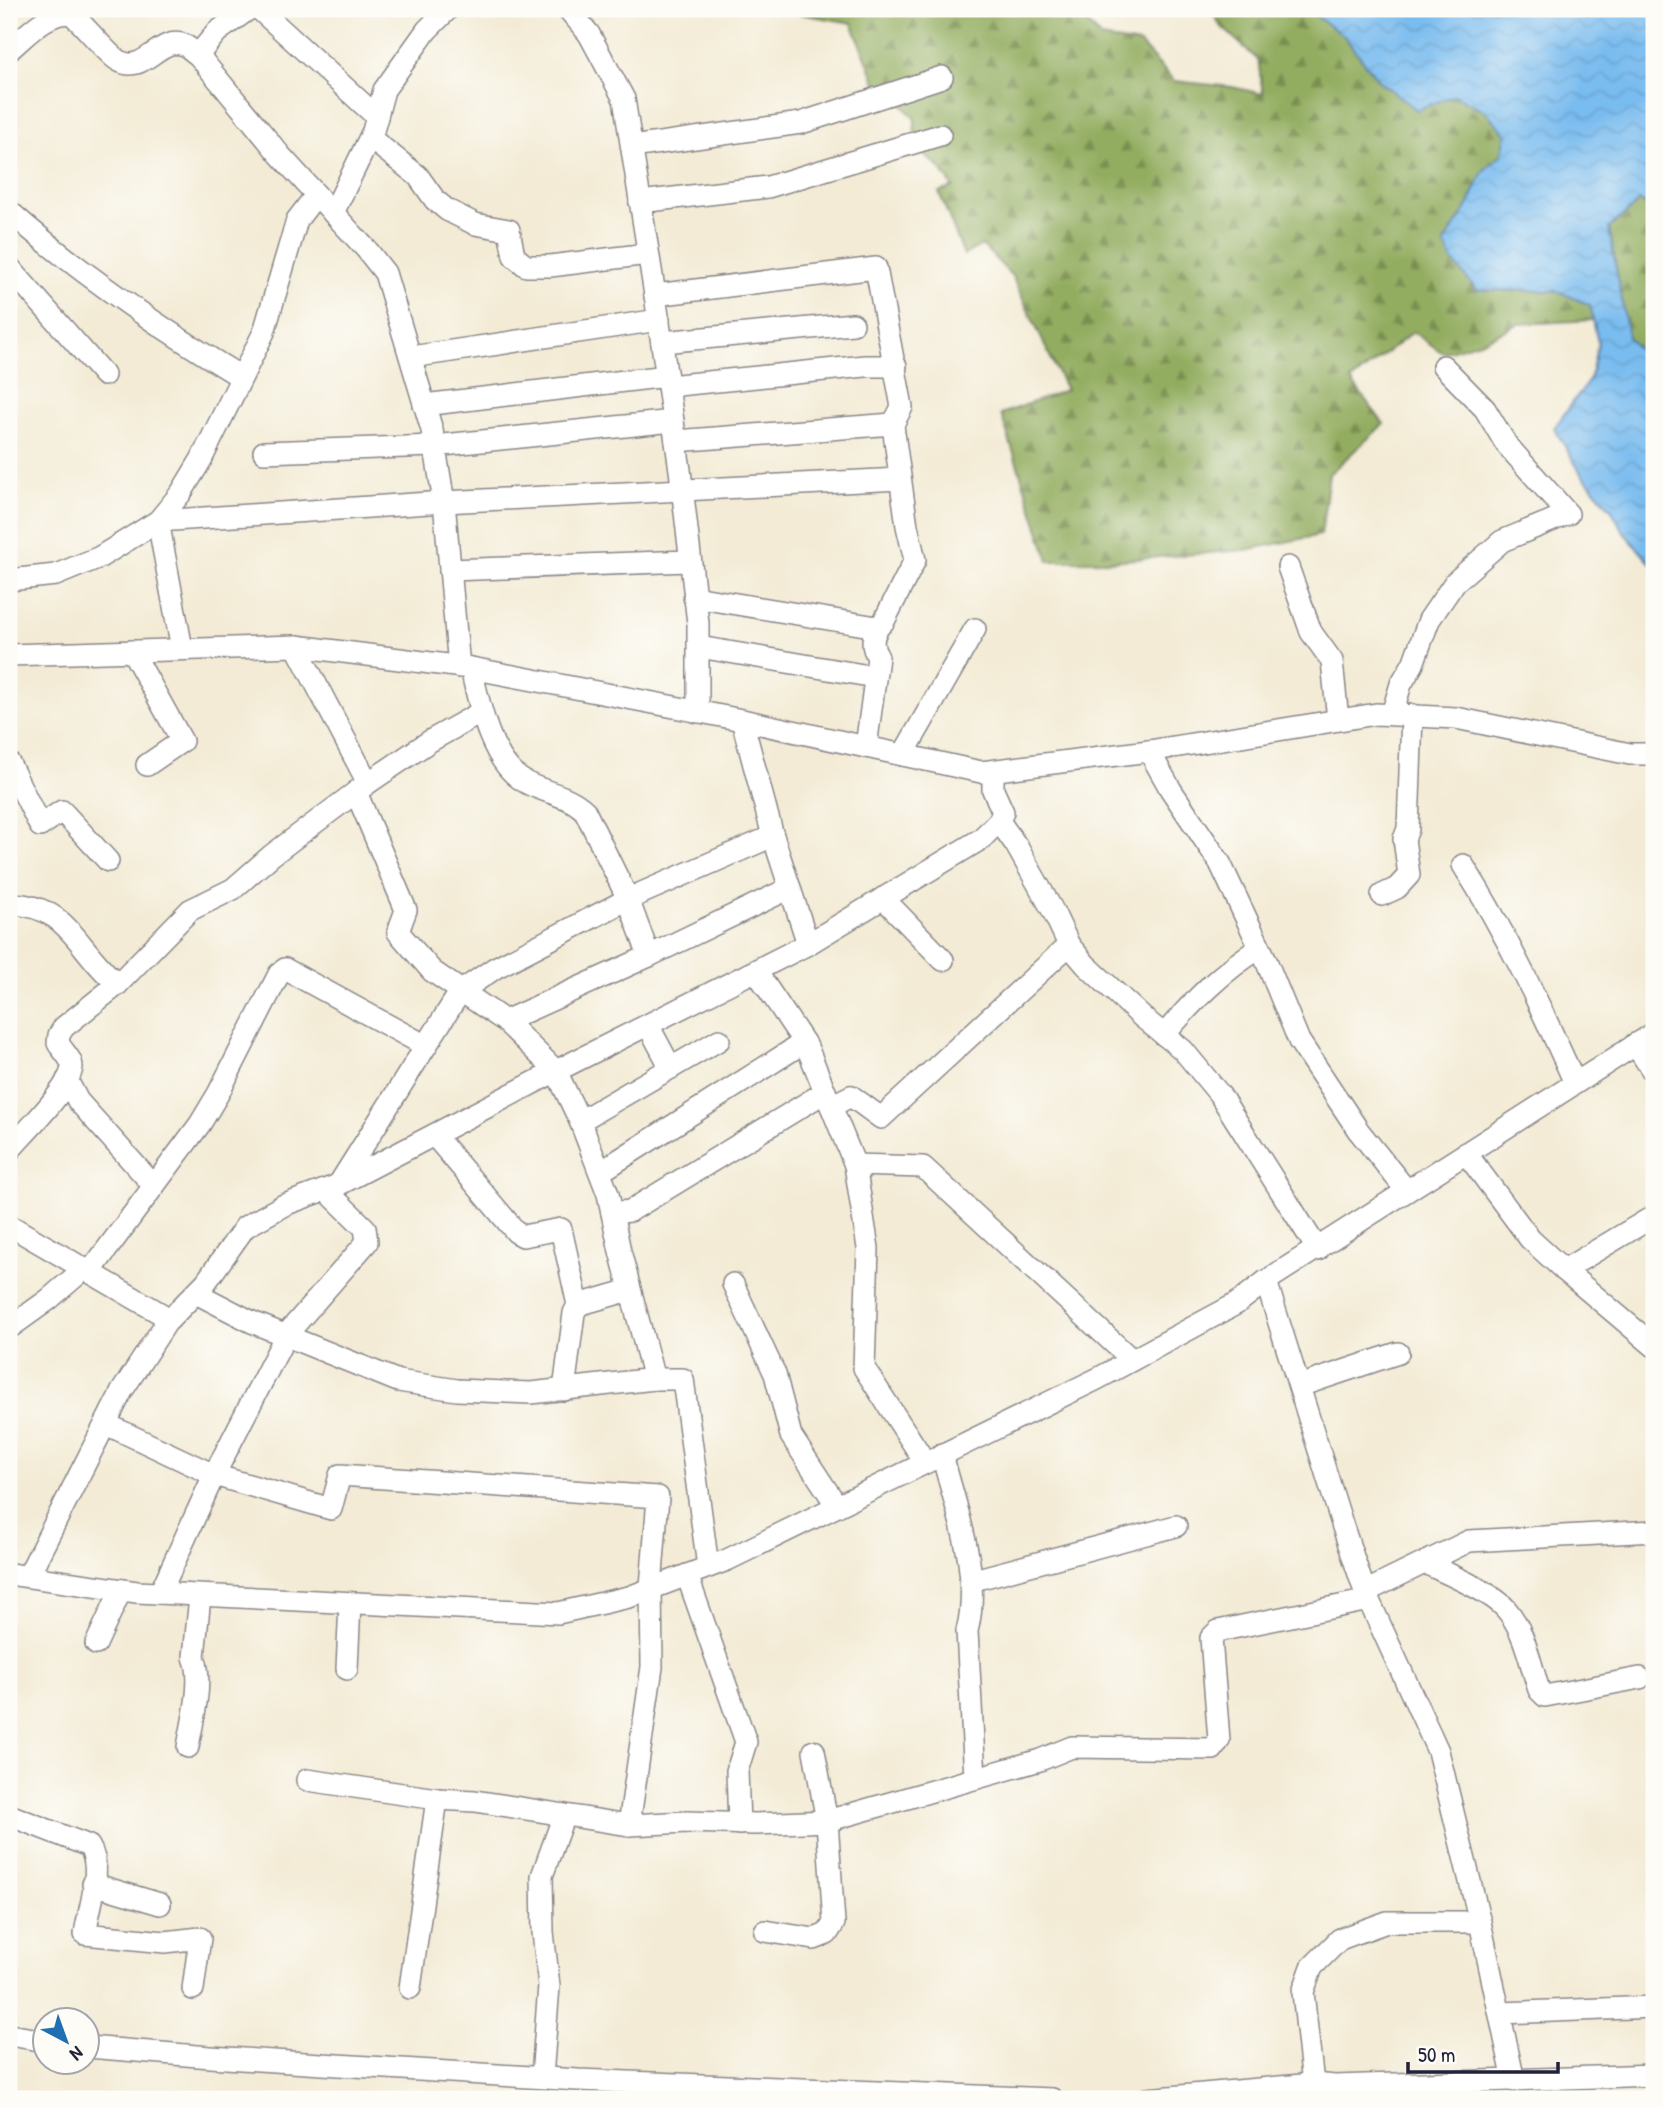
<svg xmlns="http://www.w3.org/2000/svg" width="1663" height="2108" viewBox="0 0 1663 2108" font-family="'Patrick Hand',sans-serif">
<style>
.forest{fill:url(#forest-firs);stroke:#5a684e;stroke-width:2}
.water{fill:url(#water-waves);stroke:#4e6f95;stroke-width:2}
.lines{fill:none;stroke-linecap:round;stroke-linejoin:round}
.street-casing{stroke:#8a8688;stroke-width:24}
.street{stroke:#fff;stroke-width:21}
</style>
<defs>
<pattern id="forest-firs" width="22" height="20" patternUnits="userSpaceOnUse" patternTransform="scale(1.75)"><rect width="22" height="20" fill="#93ad60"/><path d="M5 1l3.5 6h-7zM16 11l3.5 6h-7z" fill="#788c50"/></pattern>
<pattern id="water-waves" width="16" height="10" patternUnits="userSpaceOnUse" patternTransform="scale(1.75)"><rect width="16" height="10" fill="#79bcef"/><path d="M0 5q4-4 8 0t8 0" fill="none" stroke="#68a1ce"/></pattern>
</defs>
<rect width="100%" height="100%" fill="#fdfcf7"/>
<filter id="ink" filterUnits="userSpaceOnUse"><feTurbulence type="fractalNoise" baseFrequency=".0143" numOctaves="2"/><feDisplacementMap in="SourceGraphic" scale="14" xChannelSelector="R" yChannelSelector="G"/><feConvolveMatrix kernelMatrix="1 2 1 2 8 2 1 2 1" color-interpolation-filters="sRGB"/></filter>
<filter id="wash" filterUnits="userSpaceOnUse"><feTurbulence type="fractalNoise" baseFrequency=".00686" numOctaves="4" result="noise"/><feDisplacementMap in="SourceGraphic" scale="28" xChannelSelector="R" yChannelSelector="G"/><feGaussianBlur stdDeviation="1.57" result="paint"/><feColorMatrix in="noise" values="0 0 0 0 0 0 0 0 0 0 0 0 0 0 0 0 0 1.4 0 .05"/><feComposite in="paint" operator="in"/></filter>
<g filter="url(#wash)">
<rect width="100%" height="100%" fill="#f3ebd5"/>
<g class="forest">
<path d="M 772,9 L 1075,9 L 1101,38 L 1140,44 L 1174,81 L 1232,87 L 1263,94 L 1258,60 L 1220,25 L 1211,9 L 1306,9 L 1344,36 L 1379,81 L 1454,95 L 1485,111 L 1506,134 L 1502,154 L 1483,171 L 1469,204 L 1444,243 L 1476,290 L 1558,291 L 1590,305 L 1594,320 L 1518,324 L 1480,342 L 1443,353 L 1413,332 L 1351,381 L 1384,424 L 1329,474 L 1321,535 L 1245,550 L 1110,561 L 1049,561 L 1001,414 L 1066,390 L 1012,276 L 982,245 L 964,255 L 939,192 L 953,187 L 940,168 L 914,146 L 915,119 L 900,102 L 878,88 L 852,23 Z"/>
<path d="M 1640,201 L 1654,207 L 1654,359 L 1647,359 L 1628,337 L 1609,228 Z"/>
</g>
<path class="water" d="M 1306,9 L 1654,9 L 1654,207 L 1640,201 L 1609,228 L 1628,337 L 1646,359 L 1654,359 L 1654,567 L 1625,534 L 1611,509 L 1582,475 L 1554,428 L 1590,379 L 1598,343 L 1590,305 L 1557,291 L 1477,290 L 1452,261 L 1444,243 L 1469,204 L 1483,171 L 1502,154 L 1506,134 L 1485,111 L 1455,95 L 1417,110 L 1379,81 L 1344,36 Z"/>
</g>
<g filter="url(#ink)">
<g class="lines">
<g class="street-casing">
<g id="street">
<path d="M 259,9 L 377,117"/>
<path d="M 568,9 L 589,34 L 624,99 L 655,295 L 680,470 L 698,623 L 698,712"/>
<path d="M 9,50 C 25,37 49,9 72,14 C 82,23 110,57 119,61 C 145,75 159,35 184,45 C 189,47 193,52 198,55 L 280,155 L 367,250 L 385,273 L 432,430 L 444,502 L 459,667"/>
<path d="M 198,55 L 217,32 L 249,9"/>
<path d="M 370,138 L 418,176 L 435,200 L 447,210 L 475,224 L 509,230 L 514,256 L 526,266 L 550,266 L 648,254"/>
<path d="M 632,147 L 801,123 L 942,77"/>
<path d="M 640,202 L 768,187 L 940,135"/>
<path d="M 9,211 C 80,274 160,328 241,377"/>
<path d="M 333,213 L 373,131 L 384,90 L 427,30 L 448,9"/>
<path d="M 9,267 L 104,375"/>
<path d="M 655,295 L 876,268 L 902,407 L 893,424 L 894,433 L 907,526 L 915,560 L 884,621 C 873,631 869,644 878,657 L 866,747"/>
<path d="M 662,342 L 853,324"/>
<path d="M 411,357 L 659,320"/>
<path d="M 668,386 L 865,366 L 896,366"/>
<path d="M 424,405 L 667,376"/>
<path d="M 676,441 L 893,424"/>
<path d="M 264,452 L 434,446 L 673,421"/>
<path d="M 1288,567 L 1311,632 L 1332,661 L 1338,720"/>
<path d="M 450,570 L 689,561"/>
<path d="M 9,580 L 56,575 L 100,557 L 158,521 L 181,493 L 201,460 L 264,332 L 297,220 L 316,195"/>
<path d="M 694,597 L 877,627"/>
<path d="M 296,646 L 368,783"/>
<path d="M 699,647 L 875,677"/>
<path d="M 182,649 L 158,521 L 444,502 L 900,479"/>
<path d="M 132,651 L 182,741 L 147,765"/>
<path d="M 9,655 L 296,646 L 471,668 L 742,720 L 981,772 L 1149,751 L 1376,714 L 1456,718 L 1630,754 L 1654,754"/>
<path d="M 471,668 C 479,704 491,765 527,783 C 546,793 569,795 585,811 L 628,899 L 773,836"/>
<path d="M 1392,714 L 1401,684 L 1413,664 L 1429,620 L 1455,582 L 1502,541 L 1568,514 L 1506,444 L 1485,409 L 1443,366"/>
<path d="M 742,720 L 773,836 L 808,944"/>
<path d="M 1149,751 L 1171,790 L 1220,863 L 1265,958 L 1299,1041 L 1358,1130 L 1407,1191"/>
<path d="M 903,755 L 975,629"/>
<path d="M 9,763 L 40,826 L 62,811 L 108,861"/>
<path d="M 356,792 L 406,910 L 398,932 L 432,971 L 505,1021 L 556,1071 L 580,1121 L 608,1194 L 620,1251 L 654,1379"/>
<path d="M 999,821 L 1016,845 L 1053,911 L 1069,945 L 1086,965 L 1142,1017 L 1183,1050 L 1220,1095 L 1318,1250"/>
<path d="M 1463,865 C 1507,934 1541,1008 1575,1083"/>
<path d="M 1382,895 L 1397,888 L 1409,875 L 1404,839 L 1408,829 L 1412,715"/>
<path d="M 883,898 L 943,960"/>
<path d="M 9,904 C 70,904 78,953 118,984"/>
<path d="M 756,971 L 807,1047 L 855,1165 L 923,1167 L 1132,1360"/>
<path d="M 505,1021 L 649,956 L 790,888"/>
<path d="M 648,1025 L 671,1068"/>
<path d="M 1164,1035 C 1193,1001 1222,971 1260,948"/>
<path d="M 1635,1044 L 1654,1073"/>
<path d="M 67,1080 L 78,1101 L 154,1186"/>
<path d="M 831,1106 L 851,1096 L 881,1118 L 1069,945"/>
<path d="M 580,1121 L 719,1040"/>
<path d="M 434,1135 L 516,1232 L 523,1236 L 561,1229 L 578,1305 L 574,1313 L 564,1390"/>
<path d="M 9,1151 C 24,1133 70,1089 72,1067 C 72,1059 62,1050 58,1043 L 59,1035 L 64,1027 L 118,984 L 190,910 L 233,889 L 272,855 L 368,783 L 430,741 L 480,713"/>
<path d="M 1466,1153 L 1530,1239 L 1564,1270 L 1654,1346"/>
<path d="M 855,1165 L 868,1248 L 864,1368 L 925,1462"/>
<path d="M 600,1172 L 803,1043"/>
<path d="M 339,1184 L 460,992 L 495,968 L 628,899 L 649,956"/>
<path d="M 326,1190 L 365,1228 L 367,1242 L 286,1335 L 214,1475 L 331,1509 L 340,1475 L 658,1497 L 651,1587 L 652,1667 L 629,1825"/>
<path d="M 612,1213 L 630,1211 L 825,1092"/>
<path d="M 9,1225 L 170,1319"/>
<path d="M 1564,1270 L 1654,1216"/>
<path d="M 90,1272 L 200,1124 L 218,1094 L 279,974 L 285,969 L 426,1046"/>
<path d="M 1266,1281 L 1343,1527 L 1365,1592 L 1438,1751 L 1480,1922 L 1514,2081"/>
<path d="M 733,1284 L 775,1374 L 791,1436 L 837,1506"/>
<path d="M 196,1293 L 252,1322 L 398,1381 L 457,1390 L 531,1393 L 654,1379 L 683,1379 L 708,1567"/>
<path d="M 578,1305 L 630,1290"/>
<path d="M 9,1328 L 48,1300 L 84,1269"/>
<path d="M 1299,1386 L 1398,1353"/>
<path d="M 106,1424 L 214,1475 L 160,1593"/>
<path d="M 942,1454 C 956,1510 982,1574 967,1631 L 975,1778"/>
<path d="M 1425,1563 C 1446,1573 1492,1592 1506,1609 C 1525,1631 1530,1663 1539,1690 L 1545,1696 L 1640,1678"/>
<path d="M 9,1574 L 137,1592 L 558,1613 L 629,1597 L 727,1560 L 1097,1379 L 1236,1304 L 1266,1281 L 1654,1033"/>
<path d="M 687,1575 L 746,1742 L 737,1771 L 739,1824"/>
<path d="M 28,1576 L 122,1391 L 166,1323 L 206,1282 L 245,1227 L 284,1205 L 338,1185 L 556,1071 L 808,944 L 981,839 L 999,821 L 1003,812 L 993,790 L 993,771"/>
<path d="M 970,1581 L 1176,1526"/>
<path d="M 1365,1592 L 1469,1541 L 1654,1531"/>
<path d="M 96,1644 L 121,1590"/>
<path d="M 347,1669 L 350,1603"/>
<path d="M 188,1747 C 192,1722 204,1680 194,1657 L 200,1596"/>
<path d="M 307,1780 L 437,1799 L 475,1801 L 629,1825 L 687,1822 L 756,1824 L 827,1821 L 1040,1760 L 1072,1747 L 1213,1749 L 1219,1740 L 1211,1638 L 1218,1631 L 1369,1600"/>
<path d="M 9,1815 L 89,1846 C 104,1869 89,1907 85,1934 L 165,1942 L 200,1938 L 193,1989"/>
<path d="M 93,1884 L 160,1904"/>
<path d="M 765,1931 L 814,1939 L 827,1934 L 834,1923 L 827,1821 L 814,1751"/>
<path d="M 410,1988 L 437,1799"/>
<path d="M 1500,2013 L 1654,2007"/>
<path d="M 9,2035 L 46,2041"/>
<path d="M 88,2047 L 210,2057 L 578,2080 L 1052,2099"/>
<path d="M 542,2077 L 549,1986 L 543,1932 L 542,1876 L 564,1815"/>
<path d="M 1313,2084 L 1303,1992 L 1312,1967 L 1340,1939 L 1387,1922 L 1480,1922"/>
<path d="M 1147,2099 L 1313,2084 L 1335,2086 L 1654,2075"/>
</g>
</g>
<use href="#street" class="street"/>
</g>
</g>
<rect width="1663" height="2108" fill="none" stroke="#fdfcf7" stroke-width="35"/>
<g transform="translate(66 2041) rotate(139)"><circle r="33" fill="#fdfcf7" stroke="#a5a5ac" stroke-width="2"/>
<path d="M0-5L12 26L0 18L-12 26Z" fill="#1f6fb2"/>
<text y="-10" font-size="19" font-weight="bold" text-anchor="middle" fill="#22223b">N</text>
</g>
<path d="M1408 2062v10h150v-10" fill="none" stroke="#22223b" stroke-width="3.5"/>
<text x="1418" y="2062" font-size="21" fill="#22223b" stroke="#fdfcf7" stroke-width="5" paint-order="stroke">50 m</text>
</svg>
